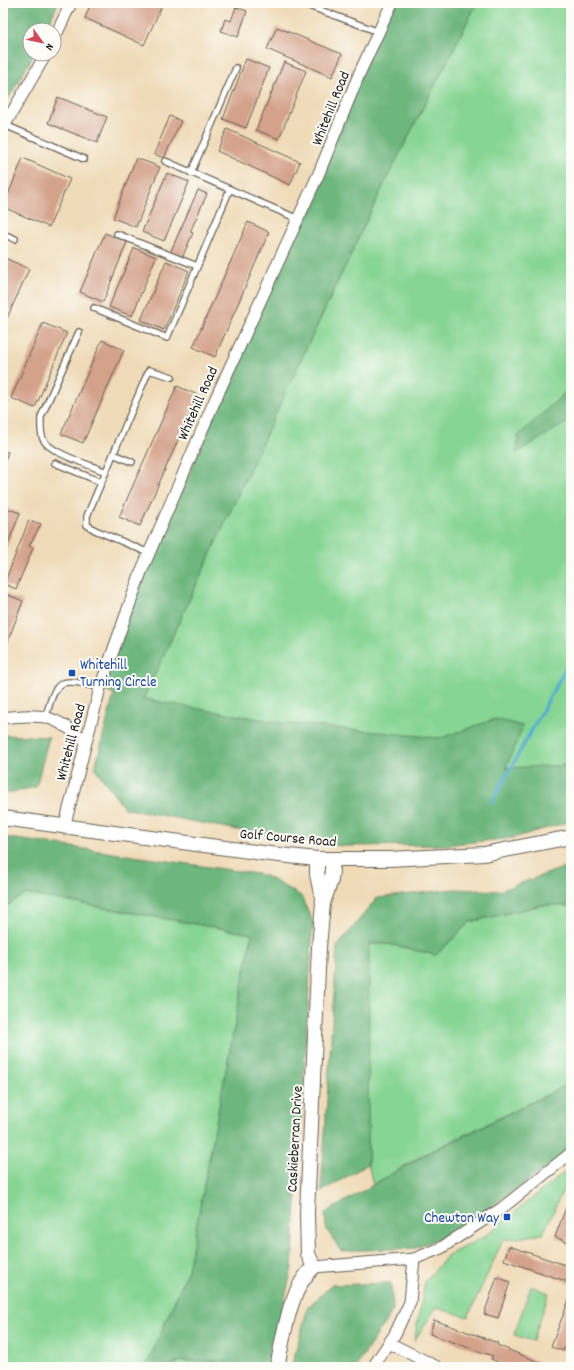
<svg xmlns="http://www.w3.org/2000/svg" width="574" height="1370" viewBox="0 0 574 1370" font-family="Dekko,sans-serif">
<style>
.green{fill:#87d594;stroke:#527858}
.forest{fill:#6db67e;stroke:#44694d}
.lines{fill:none;stroke-linecap:round;stroke-linejoin:round}
.stream{stroke:#52aed0;stroke-width:3.5}
.building{fill:#d4a28b}
.service-casing{stroke:#665f53;stroke-width:8}
.minor-casing{stroke:#665f53;stroke-width:13}
.tertiary-casing{stroke:#665f53;stroke-width:16}
.service{stroke:#fff;stroke-width:5.5}
.minor{stroke:#fff;stroke-width:11}
.tertiary{stroke:#fff;stroke-width:14}
.transit-dot{fill:#1a4fb4;stroke:#fdfcf7;stroke-width:1.5}
.labels{text-anchor:middle;stroke-width:4;stroke-linejoin:round;paint-order:stroke}
.street-label{font-size:15px;fill:#1c1c1c;stroke:#fdfcf7}
.transit-label{font-size:15px;fill:#164399;stroke:#fdfcf7;text-anchor:start}
</style>
<rect width="100%" height="100%" fill="#fdfcf7"/>
<filter id="ink" filterUnits="userSpaceOnUse"><feTurbulence type="fractalNoise" baseFrequency=".025" numOctaves="2"/><feDisplacementMap in="SourceGraphic" scale="8" xChannelSelector="R" yChannelSelector="G"/><feConvolveMatrix kernelMatrix="1 2 1 2 8 2 1 2 1" color-interpolation-filters="sRGB"/></filter>
<filter id="wash" filterUnits="userSpaceOnUse"><feTurbulence type="fractalNoise" baseFrequency=".012" numOctaves="4" result="noise"/><feDisplacementMap in="SourceGraphic" scale="16" xChannelSelector="R" yChannelSelector="G"/><feGaussianBlur stdDeviation="0.9" result="paint"/><feColorMatrix in="noise" values="0 0 0 0 0 0 0 0 0 0 0 0 0 0 0 0 0 1.4 0 .05"/><feComposite in="paint" operator="in"/></filter>
<g filter="url(#wash)">
<rect width="100%" height="100%" fill="#f0dbb9"/>
<g class="green">
<path d="M 477,3 L 571,3 L 571,776 L 311,742 L 144,698 L 273,419 L 384,184 Z"/>
<path d="M 26,894 L 252,934 L 188,1270 L 146,1367 L 3,1367 L 3,908 Z"/>
<path d="M 542,905 L 571,906 L 571,1083 L 421,1156 L 373,1185 L 368,1164 L 368,944 L 388,944 L 436,955 L 470,922 Z"/>
<path d="M 571,1167 L 571,1180 L 567,1182 L 543,1234 L 503,1240 L 468,1317 L 436,1308 L 414,1341 L 425,1282 L 448,1255 L 485,1236 Z"/>
<path d="M 531,1286 L 549,1293 L 533,1341 L 514,1335 Z"/>
<path d="M 182,1361 L 226,1361 L 227,1367 L 166,1367 Z"/>
</g>
<g class="forest">
<path d="M 3,3 L 58,3 L 46,30 L 30,30 L 30,54 L 34,54 L 3,108 Z"/>
<path d="M 392,3 L 477,3 L 384,184 L 273,419 L 144,698 L 142,699 L 283,723 L 441,738 L 495,719 L 523,726 L 506,768 L 571,765 L 571,821 L 513,838 L 445,845 L 342,846 L 243,831 L 124,808 L 95,768 L 114,694 L 100,688 L 109,660 Z"/>
<path d="M 571,387 L 571,420 L 516,453 L 518,436 Z"/>
<path d="M 3,735 L 49,737 L 36,787 L 3,794 Z"/>
<path d="M 3,837 L 264,875 L 301,896 L 313,923 L 292,1268 L 269,1367 L 227,1367 L 226,1361 L 182,1361 L 166,1367 L 146,1367 L 188,1270 L 252,934 L 26,894 L 3,908 Z"/>
<path d="M 571,865 L 571,906 L 542,905 L 470,922 L 436,955 L 388,944 L 369,944 L 368,1164 L 321,1192 L 337,947 L 377,898 L 455,889 L 499,891 Z"/>
<path d="M 571,1083 L 571,1151 L 455,1231 L 416,1248 L 341,1251 L 326,1228 L 325,1213 L 421,1157 Z"/>
<path d="M 391,1283 L 393,1310 L 356,1367 L 291,1367 L 308,1307 L 332,1285 Z"/>
</g>
<g class="lines">
<path class="stream" d="M 492,802 L 571,659"/>
</g>
<g id="blocks">
<g class="building">
<path d="M 91,3 L 163,3 L 144,45 L 85,18 Z"/>
<path d="M 236,7 L 247,11 L 238,37 L 221,31 L 225,19 L 231,21 Z"/>
<path d="M 277,27 L 342,54 L 332,77 L 267,49 Z"/>
<path d="M 246,59 L 269,68 L 246,128 L 223,119 Z"/>
<path d="M 284,62 L 306,71 L 279,139 L 256,130 Z"/>
<path d="M 58,97 L 107,117 L 97,143 L 48,123 Z"/>
<path d="M 170,116 L 181,121 L 164,158 L 154,154 Z"/>
<path d="M 227,129 L 300,162 L 290,185 L 217,151 Z"/>
<path d="M 23,158 L 70,179 L 49,227 L 3,207 Z"/>
<path d="M 136,158 L 160,167 L 136,227 L 113,218 Z"/>
<path d="M 167,173 L 189,182 L 164,241 L 142,232 Z"/>
<path d="M 198,190 L 207,194 L 190,232 L 193,233 L 182,258 L 170,253 Z"/>
<path d="M 248,222 L 269,232 L 215,357 L 193,347 Z"/>
<path d="M 105,233 L 127,242 L 103,302 L 80,292 Z"/>
<path d="M 134,248 L 156,257 L 132,316 L 109,307 Z"/>
<path d="M 3,257 L 29,269 L 3,327 Z"/>
<path d="M 166,261 L 189,271 L 164,330 L 141,320 Z"/>
<path d="M 43,323 L 67,333 L 35,408 L 11,398 Z"/>
<path d="M 102,340 L 124,350 L 83,443 L 61,434 Z"/>
<path d="M 177,386 L 198,395 L 140,526 L 119,517 Z"/>
<path d="M 3,451 L 8,452 L 3,465 Z"/>
<path d="M 3,507 L 20,513 L 3,557 Z"/>
<path d="M 29,520 L 41,524 L 29,546 L 33,548 L 16,589 L 4,584 Z"/>
<path d="M 3,593 L 23,601 L 3,654 Z"/>
<path d="M 571,1194 L 571,1232 L 567,1242 L 555,1237 Z"/>
<path d="M 509,1246 L 571,1267 L 571,1283 L 504,1260 Z"/>
<path d="M 497,1277 L 510,1282 L 498,1318 L 484,1314 Z"/>
<path d="M 571,1294 L 571,1329 L 563,1351 L 551,1347 Z"/>
<path d="M 434,1320 L 498,1343 L 497,1345 L 551,1367 L 510,1367 L 491,1359 L 493,1356 L 430,1334 Z"/>
</g>
</g>
</g>
<g filter="url(#ink)">
<use href="#blocks" fill-opacity="0" stroke="#665f53" stroke-width="1"/>
<g class="lines">
<g class="service-casing">
<g id="service">
<path d="M 301,3 L 379,32"/>
<path d="M 5,125 L 84,159"/>
<path d="M 165,161 L 298,219"/>
<path d="M 191,173 L 236,68"/>
<path d="M 3,234 L 15,239"/>
<path d="M 117,234 L 197,266"/>
<path d="M 94,308 L 167,338 L 230,189"/>
<path d="M 79,332 L 41,417 C 41,425 40,432 43,439 C 49,453 91,465 106,472"/>
<path d="M 113,454 L 132,462"/>
<path d="M 55,463 L 101,482"/>
<path d="M 149,553 L 95,530 L 87,525 L 87,516 L 149,370 L 172,377"/>
<path d="M 46,716 C 57,676 61,678 100,688"/>
</g>
</g>
<g class="minor-casing">
<g id="minor">
<path d="M 54,39 L 71,3"/>
<path d="M 3,128 L 46,54"/>
<path d="M 3,718 C 43,713 53,715 85,740"/>
<path d="M 64,828 L 100,688 L 141,572 L 215,400 L 319,173 L 360,72 L 392,3"/>
<path d="M 314,1267 L 414,1259 L 441,1248 L 502,1208 L 571,1153"/>
<path d="M 389,1343 L 437,1367"/>
<path d="M 373,1367 L 395,1334 L 410,1302 L 414,1259"/>
</g>
</g>
<g class="tertiary-casing">
<g id="tertiary">
<path d="M 3,818 L 270,854 L 317,859 L 389,859 L 484,854 L 571,837"/>
<path d="M 317,859 L 317,875 L 323,902"/>
<path d="M 277,1367 C 284,1336 289,1288 314,1267 L 308,1254 L 307,1213 L 319,947 L 323,903 L 331,880 L 333,859"/>
</g>
</g>
<use href="#service" class="service"/>
<use href="#minor" class="minor"/>
<use href="#tertiary" class="tertiary"/>
</g>
</g>
<g class="transit-dot">
<rect x="68" y="669" width="8" height="8" rx="2"/>
<rect x="503" y="1213" width="8" height="8" rx="2"/>
</g>
<g class="labels">
<g class="street-label">
<text transform="translate(330 108) rotate(-68)" y="5">Whitehill Road</text>
<text transform="translate(197 403) rotate(-66)" y="5">Whitehill Road</text>
<text transform="translate(70 742) rotate(-75)" y="5">Whitehill Road</text>
<text transform="translate(288 837) rotate(5)" y="5">Golf Course Road</text>
<text transform="translate(294 1139) rotate(-87)" y="5">Caskieberran Drive</text>
</g>
<g class="transit-label">
<text x="80" y="669">Whitehill<tspan x="80" dy="17">Turning Circle</tspan></text>
<text x="499" y="1222" text-anchor="end">Chewton Way</text>
</g>
</g>
<rect width="574" height="1370" fill="none" stroke="#fdfcf7" stroke-width="16"/>
<g transform="translate(42 42) rotate(123)"><circle r="19" fill="#fdfcf7" stroke="#a3a29f"/>
<path d="M0-3L7 15L0 10L-7 15Z" fill="#d1495b"/>
<text y="-6" font-size="11" font-weight="bold" text-anchor="middle" fill="#1c1c1c">N</text>
</g>
</svg>
